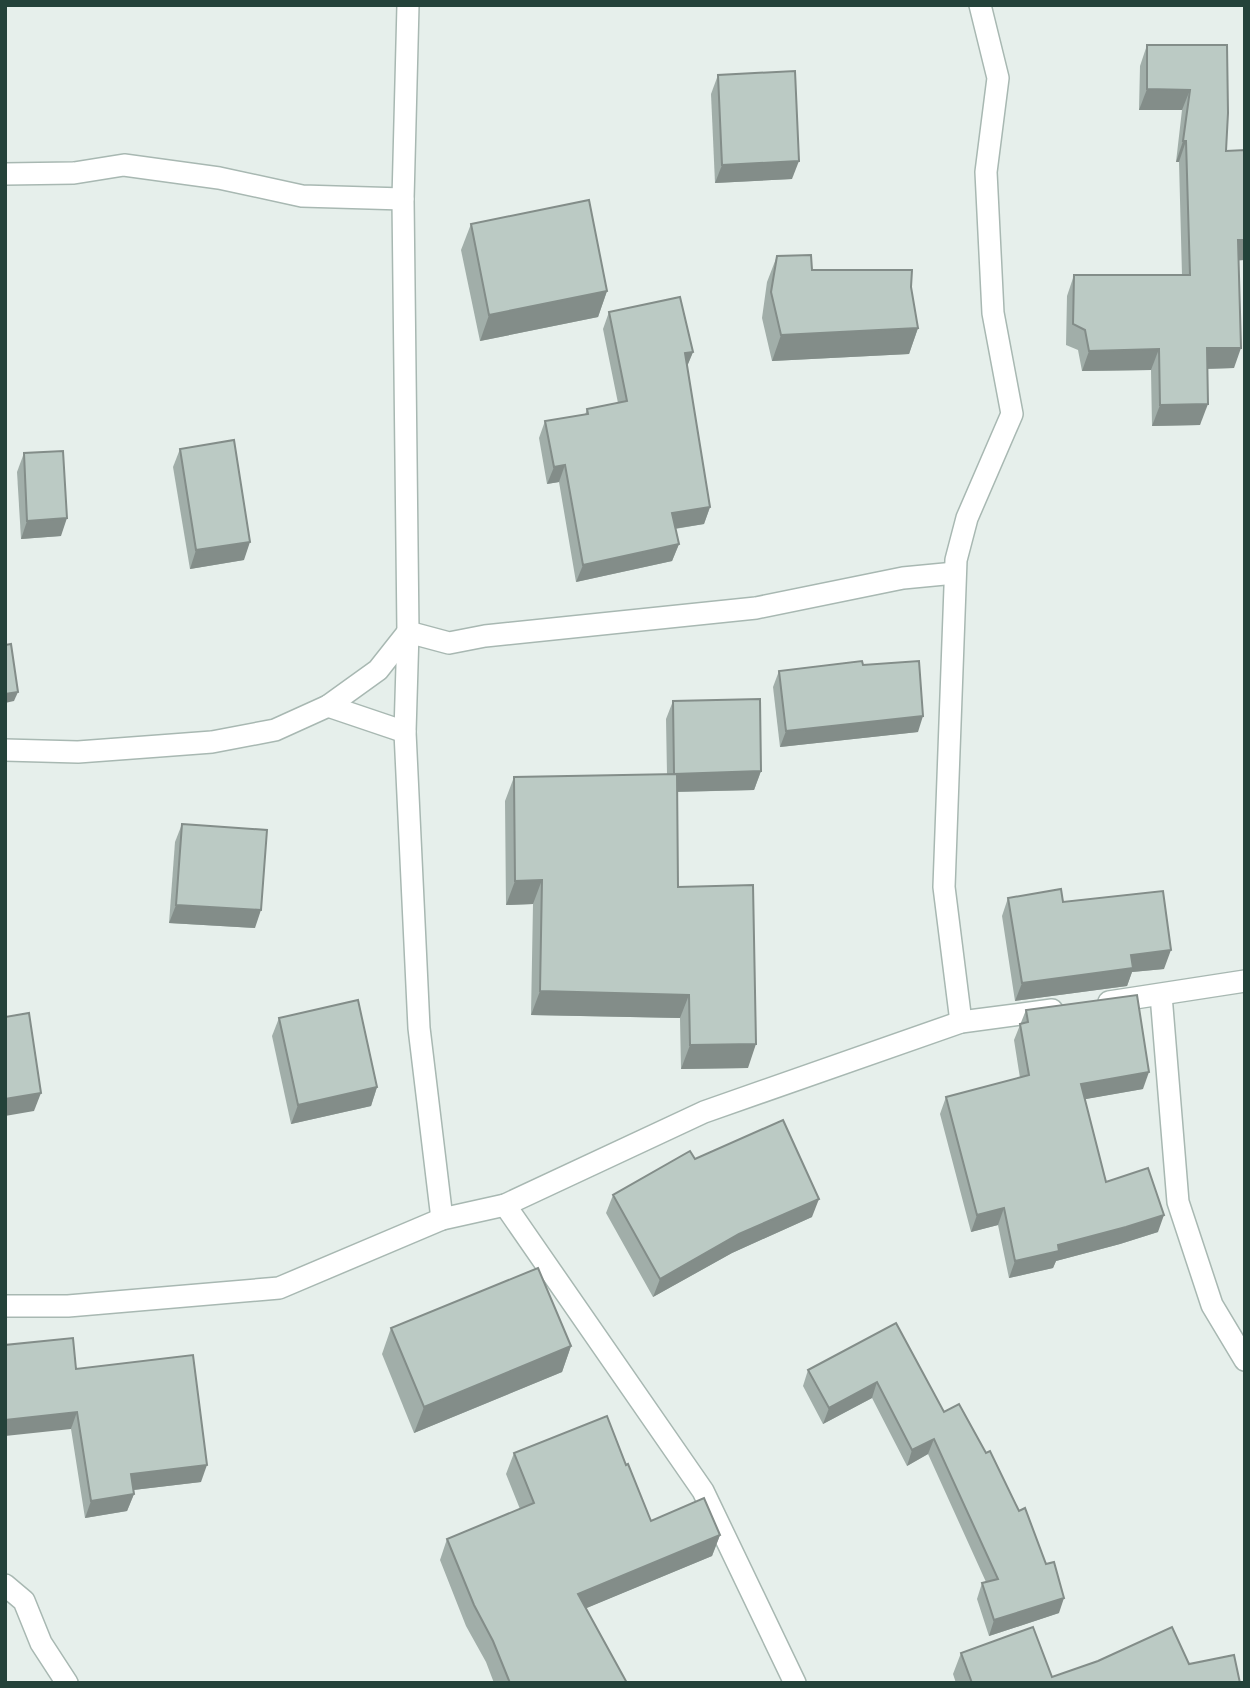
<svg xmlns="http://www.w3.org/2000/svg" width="1250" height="1688" viewBox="0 0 1250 1688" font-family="Figtree,sans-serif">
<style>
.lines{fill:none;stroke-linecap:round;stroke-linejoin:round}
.minor-casing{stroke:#a8b8b2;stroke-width:24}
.minor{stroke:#fff;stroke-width:21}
.wall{fill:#a1aea9}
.shaded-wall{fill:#838d89}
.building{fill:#bbcac4;stroke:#838d89;stroke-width:2}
</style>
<rect width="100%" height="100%" fill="#e6efeb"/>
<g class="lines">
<g class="minor-casing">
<g id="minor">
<path d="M 408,5 L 403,199 L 408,632 L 405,732 L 419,1028 L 442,1219"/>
<path d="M 5,174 L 74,173 L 124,165 L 219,178 L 302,196 L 403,199"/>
<path d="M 328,706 L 405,732"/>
<path d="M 5,750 L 78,752 L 159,746 L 212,742 L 275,730 L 328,706 L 378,670 L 408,632 L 449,643 L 485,636 L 756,608 L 903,578 L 955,573"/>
<path d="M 1161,995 L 1178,1202 L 1212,1305 L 1245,1360"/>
<path d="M 1109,1002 L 1245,981"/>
<path d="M 961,1022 L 944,887 L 956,560 L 967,518 L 1012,414 L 993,313 L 986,172 L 998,78 L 980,5"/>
<path d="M 505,1205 L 703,1491 L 795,1683"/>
<path d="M 5,1306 L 68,1306 L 279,1288 L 442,1219 L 505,1205 L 704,1112 L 961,1022 L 1052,1010"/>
<path d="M 5,1585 L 24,1601 L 41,1643 L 67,1683"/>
</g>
</g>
<use href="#minor" class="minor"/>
</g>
<g class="wall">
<path d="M 1147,45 L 1227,45 L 1226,151 L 1245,150 L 1245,260 L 1239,260 L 1234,368 L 1207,369 L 1200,425 L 1152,426 L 1151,370 L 1082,371 L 1078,350 L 1066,345 L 1067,296 L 1074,275 L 1182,275 L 1179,162 L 1176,162 L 1182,110 L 1139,110 L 1140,66 Z"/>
<path d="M 718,75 L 792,179 L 715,183 L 711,94 Z"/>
<path d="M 471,224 L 607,291 L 598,317 L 480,341 L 461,250 Z"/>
<path d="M 777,256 L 812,270 L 911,287 L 918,328 L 909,354 L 772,361 L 762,318 L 767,282 Z"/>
<path d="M 609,312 L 693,352 L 687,366 L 710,507 L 704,524 L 675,529 L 679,544 L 672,561 L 576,582 L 559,482 L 547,484 L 539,438 L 545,421 L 585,415 L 587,409 L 618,403 L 603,329 Z"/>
<path d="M 180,449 L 244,560 L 190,569 L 173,467 Z"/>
<path d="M 24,453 L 61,536 L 21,539 L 17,472 Z"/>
<path d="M 863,665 L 918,732 L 780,747 L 773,687 L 779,671 Z"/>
<path d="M 673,701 L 761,771 L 754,790 L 677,792 L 678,887 L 748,1068 L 681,1069 L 680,1018 L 531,1015 L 533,904 L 506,905 L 505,801 L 514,777 L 667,774 L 666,719 Z"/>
<path d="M 182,824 L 255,928 L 169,923 L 175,842 Z"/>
<path d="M 1008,898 L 1063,902 L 1164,969 L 1132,972 L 1127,986 L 1015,1001 L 1002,916 Z"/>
<path d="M 1026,1010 L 1143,1089 L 1085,1099 L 1106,1182 L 1158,1232 L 1120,1244 L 1056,1261 L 1053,1268 L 1009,1278 L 998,1225 L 971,1232 L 940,1114 L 946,1097 L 1020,1078 L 1014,1040 Z"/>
<path d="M 279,1018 L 377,1087 L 371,1106 L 291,1124 L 272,1036 Z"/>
<path d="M 695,1159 L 812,1217 L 732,1253 L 653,1297 L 606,1213 L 613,1195 Z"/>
<path d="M 896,1323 L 944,1412 L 1059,1613 L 989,1636 L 977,1599 L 982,1583 L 986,1582 L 928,1454 L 907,1466 L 872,1398 L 823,1424 L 803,1386 L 808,1370 Z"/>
<path d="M 391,1328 L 571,1346 L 562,1372 L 414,1433 L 382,1354 Z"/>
<path d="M 76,1369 L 201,1482 L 133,1490 L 134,1494 L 127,1511 L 85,1518 L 71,1429 Z"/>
<path d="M 514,1453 L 626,1465 L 651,1521 L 720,1535 L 712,1556 L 586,1608 L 627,1683 L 494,1683 L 486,1662 L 466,1626 L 440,1560 L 447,1539 L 520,1509 L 506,1474 Z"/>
<path d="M 961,1653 L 1052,1677 L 1189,1664 L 1240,1683 L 956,1683 L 953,1674 Z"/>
</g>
<g class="shaded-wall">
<path d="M 1147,89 L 1190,90 L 1182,110 L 1139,110 Z"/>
<path d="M 1183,141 L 1186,141 L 1179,162 L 1176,162 Z"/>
<path d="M 799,161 L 792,179 L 715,183 L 722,165 Z"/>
<path d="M 1238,240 L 1245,240 L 1245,260 L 1231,261 Z"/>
<path d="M 607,291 L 598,317 L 480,341 L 489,315 Z"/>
<path d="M 918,328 L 909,354 L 772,361 L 781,335 Z"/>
<path d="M 1207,348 L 1241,348 L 1234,368 L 1199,369 Z"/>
<path d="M 1159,349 L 1151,370 L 1082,371 L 1089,351 Z"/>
<path d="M 693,352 L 686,369 L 685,353 Z"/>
<path d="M 1208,404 L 1200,425 L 1152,426 L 1160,405 Z"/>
<path d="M 565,465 L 559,482 L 547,484 L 554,467 Z"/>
<path d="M 710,507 L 704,524 L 666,530 L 672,513 Z"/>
<path d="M 67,518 L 61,536 L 21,539 L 27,521 Z"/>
<path d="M 250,542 L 244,560 L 190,569 L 196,550 Z"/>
<path d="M 679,544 L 672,561 L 576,582 L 583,565 Z"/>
<path d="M 18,692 L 14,701 L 5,703 L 5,694 Z"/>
<path d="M 923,716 L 918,732 L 780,747 L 786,731 Z"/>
<path d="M 761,771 L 754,790 L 667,792 L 674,774 Z"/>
<path d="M 542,880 L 533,904 L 506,905 L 515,881 Z"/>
<path d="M 176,905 L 261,910 L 255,928 L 169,923 Z"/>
<path d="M 1171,950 L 1164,969 L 1132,972 L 1127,986 L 1015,1001 L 1022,983 L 1131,955 Z"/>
<path d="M 540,991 L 689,995 L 680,1018 L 531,1015 Z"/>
<path d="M 756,1044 L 748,1068 L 681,1069 L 690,1045 Z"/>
<path d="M 1149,1072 L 1143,1089 L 1075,1101 L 1081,1084 Z"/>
<path d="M 377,1087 L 371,1106 L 291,1124 L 298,1105 Z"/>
<path d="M 41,1093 L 34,1111 L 5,1116 L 5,1099 Z"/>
<path d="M 819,1199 L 812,1217 L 732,1253 L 653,1297 L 660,1279 L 739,1234 Z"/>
<path d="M 1004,1208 L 998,1225 L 971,1232 L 977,1215 Z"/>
<path d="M 1164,1215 L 1158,1232 L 1120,1244 L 1056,1261 L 1053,1268 L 1009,1278 L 1015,1261 L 1058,1245 Z"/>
<path d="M 571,1346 L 562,1372 L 414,1433 L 424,1407 Z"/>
<path d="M 877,1382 L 872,1398 L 823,1424 L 829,1408 Z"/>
<path d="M 77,1412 L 71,1429 L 5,1436 L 5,1420 Z"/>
<path d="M 934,1439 L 928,1454 L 907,1466 L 912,1450 Z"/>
<path d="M 207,1465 L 201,1482 L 125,1491 L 131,1474 Z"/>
<path d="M 134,1494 L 127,1511 L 85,1518 L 91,1501 Z"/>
<path d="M 720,1535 L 712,1556 L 570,1615 L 578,1594 Z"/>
<path d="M 1064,1598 L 1059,1613 L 989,1636 L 994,1620 Z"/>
</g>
<g class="building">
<path d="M 1147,45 L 1227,45 L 1228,113 L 1226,151 L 1245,150 L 1245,240 L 1238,240 L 1241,348 L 1207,348 L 1208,404 L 1160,405 L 1159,349 L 1089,351 L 1085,330 L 1073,324 L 1074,275 L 1190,275 L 1186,141 L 1183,141 L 1190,90 L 1147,89 Z"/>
<path d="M 795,71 L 799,161 L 722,165 L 718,75 Z"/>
<path d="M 589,200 L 607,291 L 489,315 L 471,224 Z"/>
<path d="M 811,255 L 812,270 L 912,270 L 911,287 L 918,328 L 781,335 L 771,292 L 777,256 Z"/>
<path d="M 680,297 L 693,352 L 685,353 L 710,507 L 672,513 L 679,544 L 583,565 L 565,465 L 554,467 L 545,421 L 588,414 L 587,409 L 627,401 L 609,312 Z"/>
<path d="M 234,440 L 250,542 L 196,550 L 180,449 Z"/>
<path d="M 63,451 L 67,518 L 27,521 L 24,453 Z"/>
<path d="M 11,644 L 18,692 L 5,694 L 5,645 Z"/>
<path d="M 862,661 L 863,665 L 919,661 L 923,716 L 786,731 L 779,671 Z"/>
<path d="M 760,699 L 761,771 L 674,774 L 673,701 Z"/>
<path d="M 677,774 L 678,887 L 753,885 L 756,1044 L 690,1045 L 689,995 L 540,991 L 542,880 L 515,881 L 514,777 Z"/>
<path d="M 182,824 L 267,830 L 261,910 L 176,905 Z"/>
<path d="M 1061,889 L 1063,902 L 1163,891 L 1171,950 L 1131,955 L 1133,968 L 1022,983 L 1008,898 Z"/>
<path d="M 1137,995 L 1149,1072 L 1081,1084 L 1106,1182 L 1148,1168 L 1164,1215 L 1126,1227 L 1058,1245 L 1059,1251 L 1015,1261 L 1004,1208 L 977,1215 L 946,1097 L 1029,1075 L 1020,1024 L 1028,1022 L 1026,1010 Z"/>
<path d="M 358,1000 L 377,1087 L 298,1105 L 279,1018 Z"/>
<path d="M 29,1013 L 41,1093 L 5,1099 L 5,1017 Z"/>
<path d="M 783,1120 L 819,1199 L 739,1234 L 660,1279 L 613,1195 L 690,1151 L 695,1159 Z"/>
<path d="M 538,1268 L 571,1346 L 424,1407 L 391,1328 Z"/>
<path d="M 896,1323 L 944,1412 L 959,1404 L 986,1453 L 990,1451 L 1019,1511 L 1025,1508 L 1046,1564 L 1054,1562 L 1064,1598 L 994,1620 L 982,1583 L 998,1579 L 934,1439 L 912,1450 L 877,1382 L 829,1408 L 808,1370 Z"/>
<path d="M 73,1338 L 76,1369 L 193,1355 L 207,1465 L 131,1474 L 134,1494 L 91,1501 L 77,1412 L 5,1420 L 5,1345 Z"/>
<path d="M 607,1416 L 626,1465 L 628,1464 L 651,1521 L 704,1498 L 720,1535 L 578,1594 L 627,1683 L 510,1683 L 493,1641 L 474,1605 L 447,1539 L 534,1503 L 514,1453 Z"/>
<path d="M 1033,1627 L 1052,1677 L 1098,1661 L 1172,1627 L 1189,1664 L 1234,1655 L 1240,1683 L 972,1683 L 961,1653 Z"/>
</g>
<rect width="1250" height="1688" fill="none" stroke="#24423a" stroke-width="14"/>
</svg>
